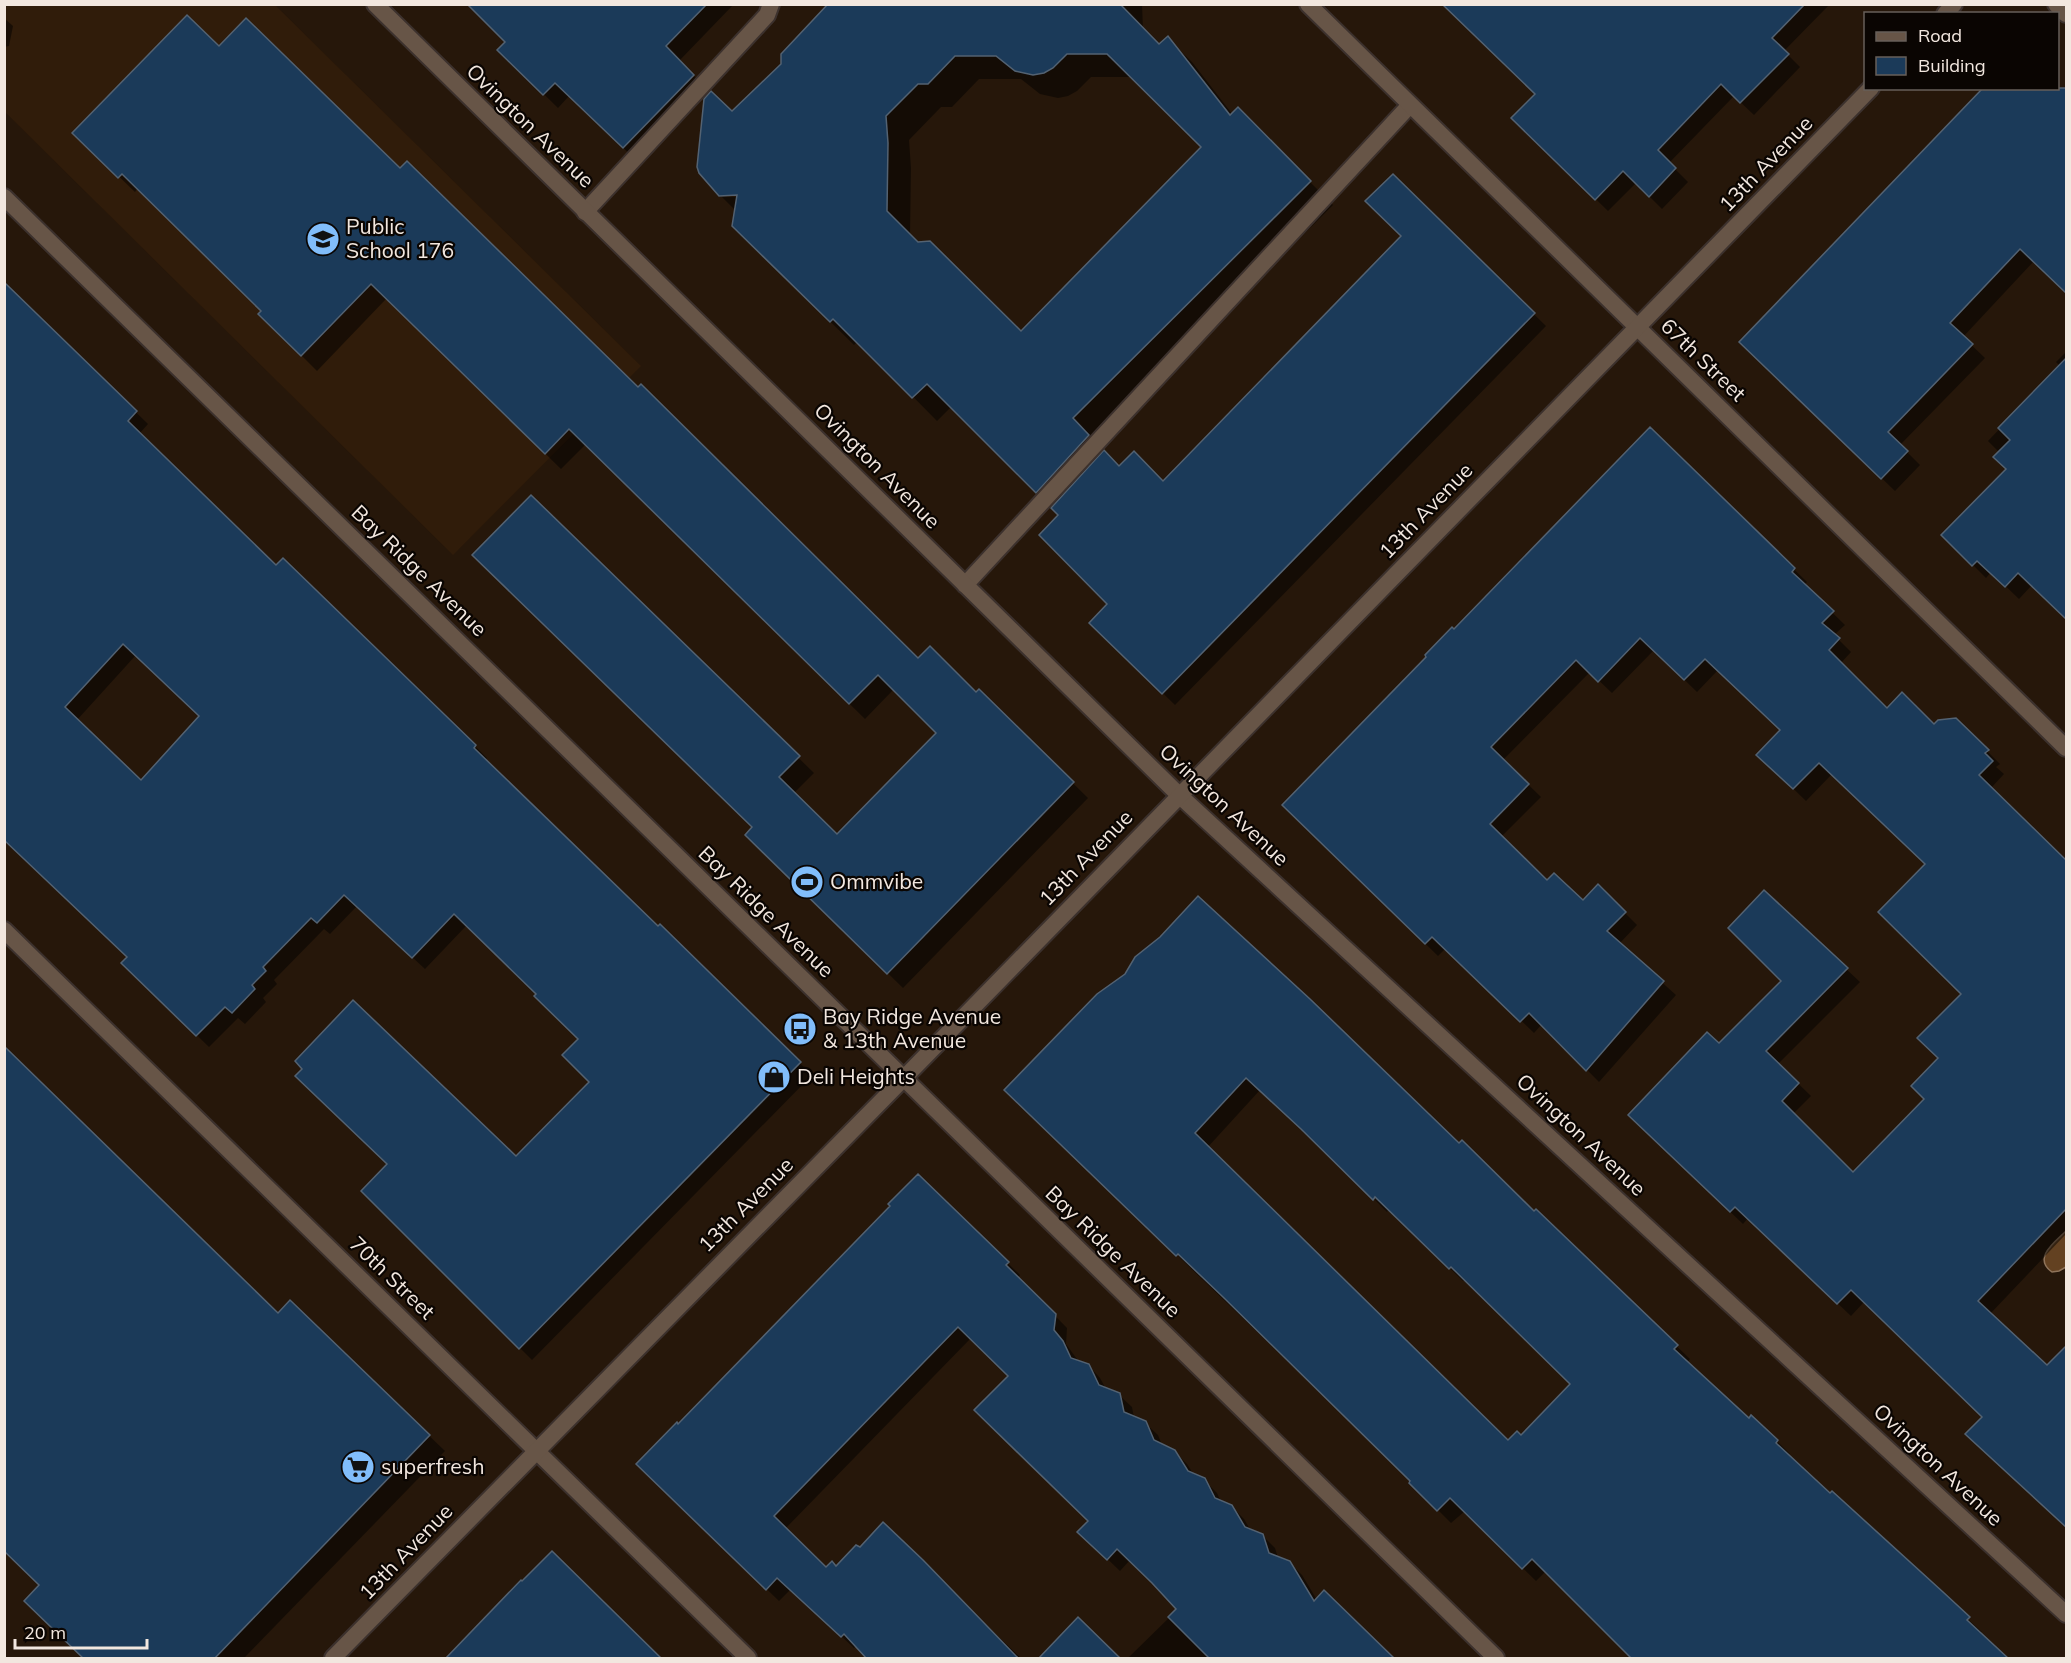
<svg xmlns="http://www.w3.org/2000/svg" width="2071" height="1663" viewBox="0 0 2071 1663" font-family="Mulish,sans-serif">
<style>
.built{fill:#301c0a}
.water{fill:#634121;stroke:#8e735a;stroke-width:1.5}
.shadow{fill:#0007;fill-rule:evenodd}
.building{fill:#1b3a59;stroke:#536272;stroke-width:1.5;fill-rule:evenodd}
.lines{fill:none;stroke-linecap:round;stroke-linejoin:round}
.service-casing{stroke:#3c312d;stroke-width:20}
.minor-casing{stroke:#3c312d;stroke-width:20}
.secondary-casing{stroke:#3c312d;stroke-width:20}
.service{stroke:#675547;stroke-width:16}
.minor{stroke:#675547;stroke-width:16}
.secondary{stroke:#675547;stroke-width:16}
.labels{text-anchor:middle;stroke-width:4.5;stroke-linejoin:round;paint-order:stroke}
.street-label{font-size:21px;fill:#f2e7df;stroke:#0a0502}
.poi-label{font-size:21px;fill:#f2e7df;stroke:#0a0502;text-anchor:start}
</style>
<rect width="100%" height="100%" fill="#26170a"/>
<path class="built" d="M 4,5 L 275,5 L 641,366 L 453,555 L 5,112 Z"/>
<path class="water" d="M 2066,1231 L 2066,1267 L 2059,1271 L 2052,1272 C 2032,1258 2055,1242 2066,1231 Z"/>
<g class="shadow">
<path d="M 468,4 L 734,4 L 679,61 L 707,89 L 637,161 L 569,96 L 558,108 L 499,50 L 507,42 Z"/>
<path d="M 830,4 L 1142,4 L 1143,30 L 1160,46 L 1168,39 L 1192,62 L 1233,115 L 1238,110 L 1333,205 L 1095,443 L 1119,468 L 1163,483 L 1403,236 L 1393,176 L 1546,326 L 1175,705 L 1091,623 L 1109,604 L 1061,515 L 952,406 L 937,421 L 858,341 L 854,345 L 758,250 L 736,211 L 722,197 L 744,197 L 744,194 L 721,194 L 721,197 L 702,176 L 732,114 L 783,64 ZM 1091,77 L 1132,77 L 1203,147 L 1021,333 L 910,236 L 911,168 L 909,140 L 941,107 L 952,107 L 979,79 L 1021,79 L 1040,94 L 1058,98 L 1068,96 L 1077,91 Z"/>
<path d="M 1631,4 L 1830,4 L 1784,51 L 1800,67 L 1754,115 L 1734,96 L 1669,163 L 1688,182 L 1662,209 L 1636,183 L 1608,211 L 1513,118 Z"/>
<path d="M 4,18 L 13,26 L 9,46 L 4,47 Z"/>
<path d="M 219,48 L 400,170 L 918,660 L 976,694 L 979,691 L 1088,798 L 903,988 L 747,835 L 754,828 L 531,497 L 814,773 L 793,794 L 837,836 L 938,733 L 894,689 L 865,719 L 586,444 L 561,469 L 387,298 L 317,371 L 260,314 L 263,311 L 138,188 L 135,192 L 74,133 Z"/>
<path d="M 2066,100 L 2034,261 L 1963,337 L 1985,358 L 1900,445 L 1920,465 L 1895,491 L 1741,342 Z"/>
<path d="M 4,284 L 148,424 L 139,434 L 276,567 L 283,560 L 475,746 L 487,758 L 485,760 L 658,928 L 660,926 L 812,1075 L 532,1360 L 363,1191 L 516,1158 L 591,1082 L 580,1039 L 538,994 L 467,925 L 425,969 L 357,906 L 330,934 L 324,929 L 274,980 L 277,984 L 263,998 L 266,1002 L 245,1024 L 238,1018 L 209,1047 L 123,963 L 129,957 L 4,838 ZM 136,655 L 201,716 L 141,783 L 77,720 Z"/>
<path d="M 2066,352 L 2066,430 L 2032,585 L 2019,599 L 1991,572 L 1986,578 L 1943,535 L 2008,469 L 2000,453 L 1988,441 L 2060,366 L 2056,362 Z"/>
<path d="M 1650,429 L 1807,582 L 1804,585 L 1845,625 L 1834,635 L 1851,652 L 1840,664 L 1887,710 L 1934,726 L 1955,719 L 2000,764 L 1996,767 L 2004,774 L 1991,788 L 2066,863 L 2066,1234 L 1990,1314 L 2066,1527 L 1983,1417 L 1864,1302 L 1851,1316 L 1748,1218 L 1743,1224 L 1643,1128 L 1719,1045 L 1783,981 L 1764,892 L 1860,982 L 1778,1064 L 1811,1096 L 1793,1114 L 1853,1174 L 1926,1099 L 1963,994 L 1927,864 L 1832,774 L 1806,801 L 1771,767 L 1782,730 L 1718,670 L 1697,692 L 1654,650 L 1612,693 L 1590,672 L 1503,760 L 1541,797 L 1501,837 L 1547,882 L 1583,903 L 1598,886 L 1637,925 L 1619,944 L 1676,995 L 1599,1082 L 1542,1024 L 1534,1033 L 1446,948 L 1438,956 L 1284,805 Z"/>
<path d="M 1098,995 L 1459,1145 L 1534,1213 L 1536,1211 L 1690,1359 L 1687,1363 L 1749,1420 L 1777,1441 L 1790,1454 L 1789,1456 L 1982,1632 L 1980,1633 L 1546,1571 L 1536,1581 L 1465,1511 L 1451,1523 L 1411,1483 L 1412,1481 L 1019,1103 ZM 1260,1090 L 1317,1142 L 1387,1212 L 1389,1209 L 1463,1281 L 1466,1279 L 1572,1384 L 1521,1437 L 1508,1442 L 1207,1148 Z"/>
<path d="M 918,1176 L 1020,1275 L 1018,1278 L 1067,1328 L 1066,1344 L 1079,1362 L 1088,1365 L 1100,1378 L 1106,1389 L 1119,1395 L 1132,1407 L 1134,1418 L 1145,1423 L 1158,1435 L 1162,1445 L 1174,1451 L 1187,1464 L 1194,1475 L 1204,1480 L 1217,1493 L 1221,1502 L 1231,1506 L 1244,1519 L 1251,1531 L 1262,1535 L 1275,1548 L 1278,1558 L 1289,1562 L 1302,1575 L 1317,1600 L 1393,1658 L 1128,1658 L 1178,1609 L 1130,1560 L 1120,1571 L 1092,1544 L 1090,1521 L 1010,1376 L 971,1338 L 785,1529 L 826,1569 L 836,1568 L 985,1626 L 986,1625 L 1021,1658 L 869,1658 L 857,1645 L 854,1648 L 791,1589 L 779,1601 L 638,1464 L 678,1426 L 892,1207 Z"/>
<path d="M 290,1302 L 445,1451 L 244,1658 L 86,1658 L 278,1315 Z"/>
</g>
<g class="building">
<path d="M 467,4 L 707,4 L 666,46 L 694,75 L 623,148 L 555,83 L 543,95 L 497,50 L 505,42 Z"/>
<path d="M 828,4 L 1120,4 L 1159,44 L 1168,36 L 1230,115 L 1238,107 L 1311,181 L 1073,418 L 1089,435 L 1036,493 L 927,384 L 912,398 L 833,319 L 830,322 L 732,226 L 737,195 L 719,196 L 699,173 L 697,167 L 704,99 L 711,91 L 732,111 L 781,64 L 781,54 ZM 1067,54 L 1107,54 L 1201,147 L 1021,331 L 930,241 L 918,242 L 887,211 L 888,143 L 886,116 L 918,84 L 928,84 L 955,56 L 996,56 L 1015,71 L 1033,75 L 1044,73 L 1053,68 Z"/>
<path d="M 1442,4 L 1805,4 L 1772,38 L 1789,54 L 1740,103 L 1721,84 L 1658,150 L 1676,168 L 1649,197 L 1623,171 L 1595,200 L 1511,118 L 1535,94 Z"/>
<path d="M 187,15 L 219,46 L 246,18 L 400,168 L 407,161 L 638,387 L 641,384 L 918,658 L 930,646 L 976,692 L 979,689 L 1074,782 L 887,974 L 745,835 L 752,827 L 472,555 L 531,495 L 800,756 L 779,777 L 837,834 L 936,733 L 878,675 L 849,704 L 569,429 L 545,454 L 371,284 L 301,356 L 258,314 L 261,311 L 122,174 L 118,178 L 72,133 Z"/>
<path d="M 1983,88 L 2067,88 L 2067,294 L 2020,249 L 1950,323 L 1973,344 L 1888,432 L 1908,451 L 1881,479 L 1739,342 Z"/>
<path d="M 1393,174 L 1535,313 L 1162,694 L 1089,623 L 1107,604 L 1039,535 L 1058,515 L 1051,508 L 1104,450 L 1119,466 L 1134,451 L 1163,481 L 1401,236 L 1365,201 Z"/>
<path d="M 4,282 L 137,411 L 128,421 L 276,565 L 283,558 L 476,745 L 474,748 L 658,926 L 660,924 L 801,1062 L 519,1349 L 361,1191 L 387,1164 L 295,1076 L 302,1069 L 295,1061 L 353,1000 L 516,1156 L 589,1082 L 562,1055 L 578,1039 L 534,996 L 536,994 L 454,914 L 412,958 L 344,895 L 317,923 L 311,918 L 263,967 L 266,971 L 252,985 L 255,989 L 232,1013 L 225,1007 L 196,1036 L 121,963 L 127,957 L 4,840 ZM 123,644 L 199,716 L 141,780 L 65,707 Z"/>
<path d="M 2067,357 L 2067,620 L 2018,573 L 2005,587 L 1977,561 L 1972,566 L 1941,535 L 2006,469 L 1993,457 L 2010,440 L 1998,428 Z"/>
<path d="M 1650,427 L 1795,568 L 1792,572 L 1834,611 L 1822,623 L 1840,638 L 1829,650 L 1887,708 L 1902,692 L 1934,724 L 1938,720 L 1956,718 L 1989,750 L 1985,753 L 1993,761 L 1979,775 L 2067,861 L 2067,1208 L 1978,1301 L 2047,1365 L 2067,1345 L 2067,1528 L 1965,1434 L 1982,1417 L 1851,1290 L 1837,1304 L 1735,1207 L 1730,1212 L 1628,1115 L 1707,1032 L 1719,1043 L 1781,981 L 1728,928 L 1764,890 L 1848,968 L 1766,1051 L 1799,1083 L 1782,1101 L 1853,1172 L 1924,1099 L 1911,1086 L 1938,1058 L 1917,1038 L 1961,994 L 1878,912 L 1925,864 L 1819,763 L 1793,789 L 1756,755 L 1780,730 L 1705,659 L 1684,680 L 1640,638 L 1598,682 L 1576,660 L 1491,747 L 1529,784 L 1490,824 L 1547,880 L 1554,873 L 1583,900 L 1598,884 L 1626,912 L 1607,931 L 1664,981 L 1586,1071 L 1529,1013 L 1520,1022 L 1432,937 L 1425,944 L 1282,805 L 1426,657 L 1425,655 L 1452,627 L 1454,629 Z"/>
<path d="M 1198,896 L 1310,999 L 1459,1143 L 1462,1140 L 1534,1211 L 1536,1209 L 1678,1345 L 1674,1349 L 1749,1418 L 1751,1415 L 1778,1440 L 1776,1443 L 1830,1493 L 1832,1491 L 1943,1592 L 1970,1617 L 1967,1620 L 2009,1659 L 1632,1659 L 1532,1559 L 1522,1569 L 1450,1498 L 1437,1511 L 1409,1483 L 1410,1481 L 1223,1297 L 1178,1254 L 1176,1256 L 1004,1090 L 1097,994 L 1125,974 L 1135,957 L 1160,937 ZM 1246,1078 L 1301,1129 L 1373,1200 L 1375,1197 L 1449,1269 L 1451,1267 L 1570,1384 L 1521,1435 L 1517,1431 L 1508,1440 L 1195,1133 Z"/>
<path d="M 4,1046 L 278,1313 L 290,1300 L 430,1435 L 214,1659 L 84,1659 L 24,1601 L 39,1585 L 4,1551 Z"/>
<path d="M 918,1174 L 1009,1262 L 1006,1265 L 1056,1314 L 1054,1330 L 1063,1341 L 1071,1358 L 1089,1364 L 1099,1385 L 1120,1393 L 1124,1412 L 1146,1421 L 1154,1440 L 1175,1450 L 1188,1471 L 1205,1478 L 1215,1498 L 1232,1505 L 1245,1527 L 1263,1534 L 1269,1553 L 1290,1561 L 1314,1601 L 1324,1590 L 1395,1659 L 1210,1659 L 1168,1617 L 1176,1609 L 1152,1583 L 1117,1549 L 1107,1560 L 1077,1532 L 1088,1521 L 974,1410 L 1008,1376 L 958,1327 L 774,1516 L 826,1567 L 832,1561 L 836,1566 L 856,1545 L 860,1547 L 883,1522 L 923,1560 L 1019,1659 L 867,1659 L 844,1634 L 841,1637 L 777,1578 L 766,1590 L 636,1464 L 677,1422 L 678,1424 L 890,1206 L 888,1204 Z"/>
<path d="M 552,1551 L 662,1659 L 445,1659 L 521,1580 L 522,1581 Z"/>
<path d="M 1078,1617 L 1121,1659 L 1038,1659 Z"/>
</g>
<g class="lines">
<g class="service-casing">
<g id="service">
<path d="M 585,212 L 767,15 L 771,4"/>
<path d="M 965,585 L 1410,105"/>
</g>
</g>
<g class="minor-casing">
<g id="minor">
<path d="M 375,4 L 1179,795 L 2066,1614"/>
<path d="M 1308,4 L 2066,748"/>
<path d="M 2056,4 L 2066,14"/>
<path d="M 1945,14 L 1954,4"/>
<path d="M 4,197 L 1496,1658"/>
<path d="M 4,930 L 748,1658"/>
<path d="M 904,1078 L 1871,88"/>
</g>
</g>
<g class="secondary-casing">
<path id="secondary" d="M 333,1658 L 904,1078"/>
</g>
<use href="#service" class="service"/>
<use href="#minor" class="minor"/>
<use href="#secondary" class="secondary"/>
</g>
<defs>
<g id="school-disc" transform="scale(1.725)"><circle r="9.5" fill="#81bdfa" stroke="#0a0502"/><path d="M0-5L7-2L0 1L-7-2ZM-4 1L0 2.5L4 1V4Q0 6-4 4Z" fill="#111"/></g>
<g id="stadium-disc" transform="scale(1.725)"><circle r="9.5" fill="#81bdfa" stroke="#0a0502"/><path d="M0-5a6.5 5 0 1 0 0 10a6.5 5 0 1 0 0-10ZM-3.5-1.8h7v3.6h-7Z" fill="#111"/></g>
<g id="bus-disc" transform="scale(1.725)"><circle r="9.5" fill="#81bdfa" stroke="#0a0502"/><path d="M-5-6H5V4H4V6H2V4H-2V6H-4V4H-5ZM-3.5-4V0h7V-4ZM-3.5 1.2v1.5H-2V1.2ZM2 1.2v1.5H3.5V1.2Z" fill="#111"/></g>
<g id="shop-disc" transform="scale(1.725)"><circle r="9.5" fill="#81bdfa" stroke="#0a0502"/><path d="M-5-2.5h2.3a2.7 3.5 0 0 1 5.4 0H5L5.5 6h-11ZM-1.5-2.5h3a1.5 2.3 0 0 0-3 0Z" fill="#111"/></g>
<g id="supermarket-disc" transform="scale(1.725)"><circle r="9.5" fill="#81bdfa" stroke="#0a0502"/><path d="M-6-5.5h2.5l.6 2H6L4.5 2H-2.5L-4.4-4H-6ZM-1.5 3.2a1.3 1.3 0 1 0 .1 0ZM3 3.2a1.3 1.3 0 1 0 .1 0Z" fill="#111"/></g>
</defs>
<g fill-rule="evenodd">
<use href="#school-disc" x="323" y="239"/>
<use href="#stadium-disc" x="807" y="882"/>
<use href="#bus-disc" x="800" y="1029"/>
<use href="#shop-disc" x="774" y="1077"/>
<use href="#supermarket-disc" x="358" y="1467"/>
</g>
<g class="labels">
<g class="street-label">
<text transform="translate(530 126) rotate(44)" y="7">Ovington Avenue</text>
<text transform="translate(1766 164) rotate(-46)" y="7">13th Avenue</text>
<text transform="translate(1703 360) rotate(44)" y="7">67th Street</text>
<text transform="translate(877 466) rotate(45)" y="7">Ovington Avenue</text>
<text transform="translate(1426 511) rotate(-46)" y="7">13th Avenue</text>
<text transform="translate(419 571) rotate(44)" y="7">Bay Ridge Avenue</text>
<text transform="translate(1224 805) rotate(43)" y="7">Ovington Avenue</text>
<text transform="translate(1086 858) rotate(-46)" y="7">13th Avenue</text>
<text transform="translate(766 912) rotate(44)" y="7">Bay Ridge Avenue</text>
<text transform="translate(1581 1135) rotate(43)" y="7">Ovington Avenue</text>
<text transform="translate(746 1205) rotate(-45)" y="7">13th Avenue</text>
<text transform="translate(1113 1252) rotate(44)" y="7">Bay Ridge Avenue</text>
<text transform="translate(392 1278) rotate(44)" y="7">70th Street</text>
<text transform="translate(1938 1465) rotate(43)" y="7">Ovington Avenue</text>
<text transform="translate(406 1552) rotate(-46)" y="7">13th Avenue</text>
</g>
<g class="poi-label">
<text x="346" y="234">Public<tspan x="346" dy="24">School 176</tspan></text>
<text x="830" y="889">Ommvibe</text>
<text x="823" y="1024">Bay Ridge Avenue<tspan x="823" dy="24">&amp; 13th Avenue</tspan></text>
<text x="797" y="1084">Deli Heights</text>
<text x="381" y="1474">superfresh</text>
</g>
</g>
<rect width="2071" height="1663" fill="none" stroke="#f2e7df" stroke-width="12"/>
<rect x="1864" y="12" width="195" height="78" fill="#0a0502" stroke="#675f5a" stroke-width="1.5"/>
<rect x="1876" y="32" width="30" height="9" fill="#675547" stroke="#675f5a" stroke-width="1.5"/>
<text x="1918" y="42" font-size="18" fill="#f2e7df">Road</text>
<rect x="1876" y="57" width="30" height="18" fill="#1b3a59" stroke="#675f5a" stroke-width="1.5"/>
<text x="1918" y="72" font-size="18" fill="#f2e7df">Building</text>
<path d="M15 1639v9h132v-9" fill="none" stroke="#f2e7df" stroke-width="3"/>
<text x="24" y="1639" font-size="18" fill="#f2e7df" stroke="#0a0502" stroke-width="4.5" paint-order="stroke">20 m</text>
</svg>
